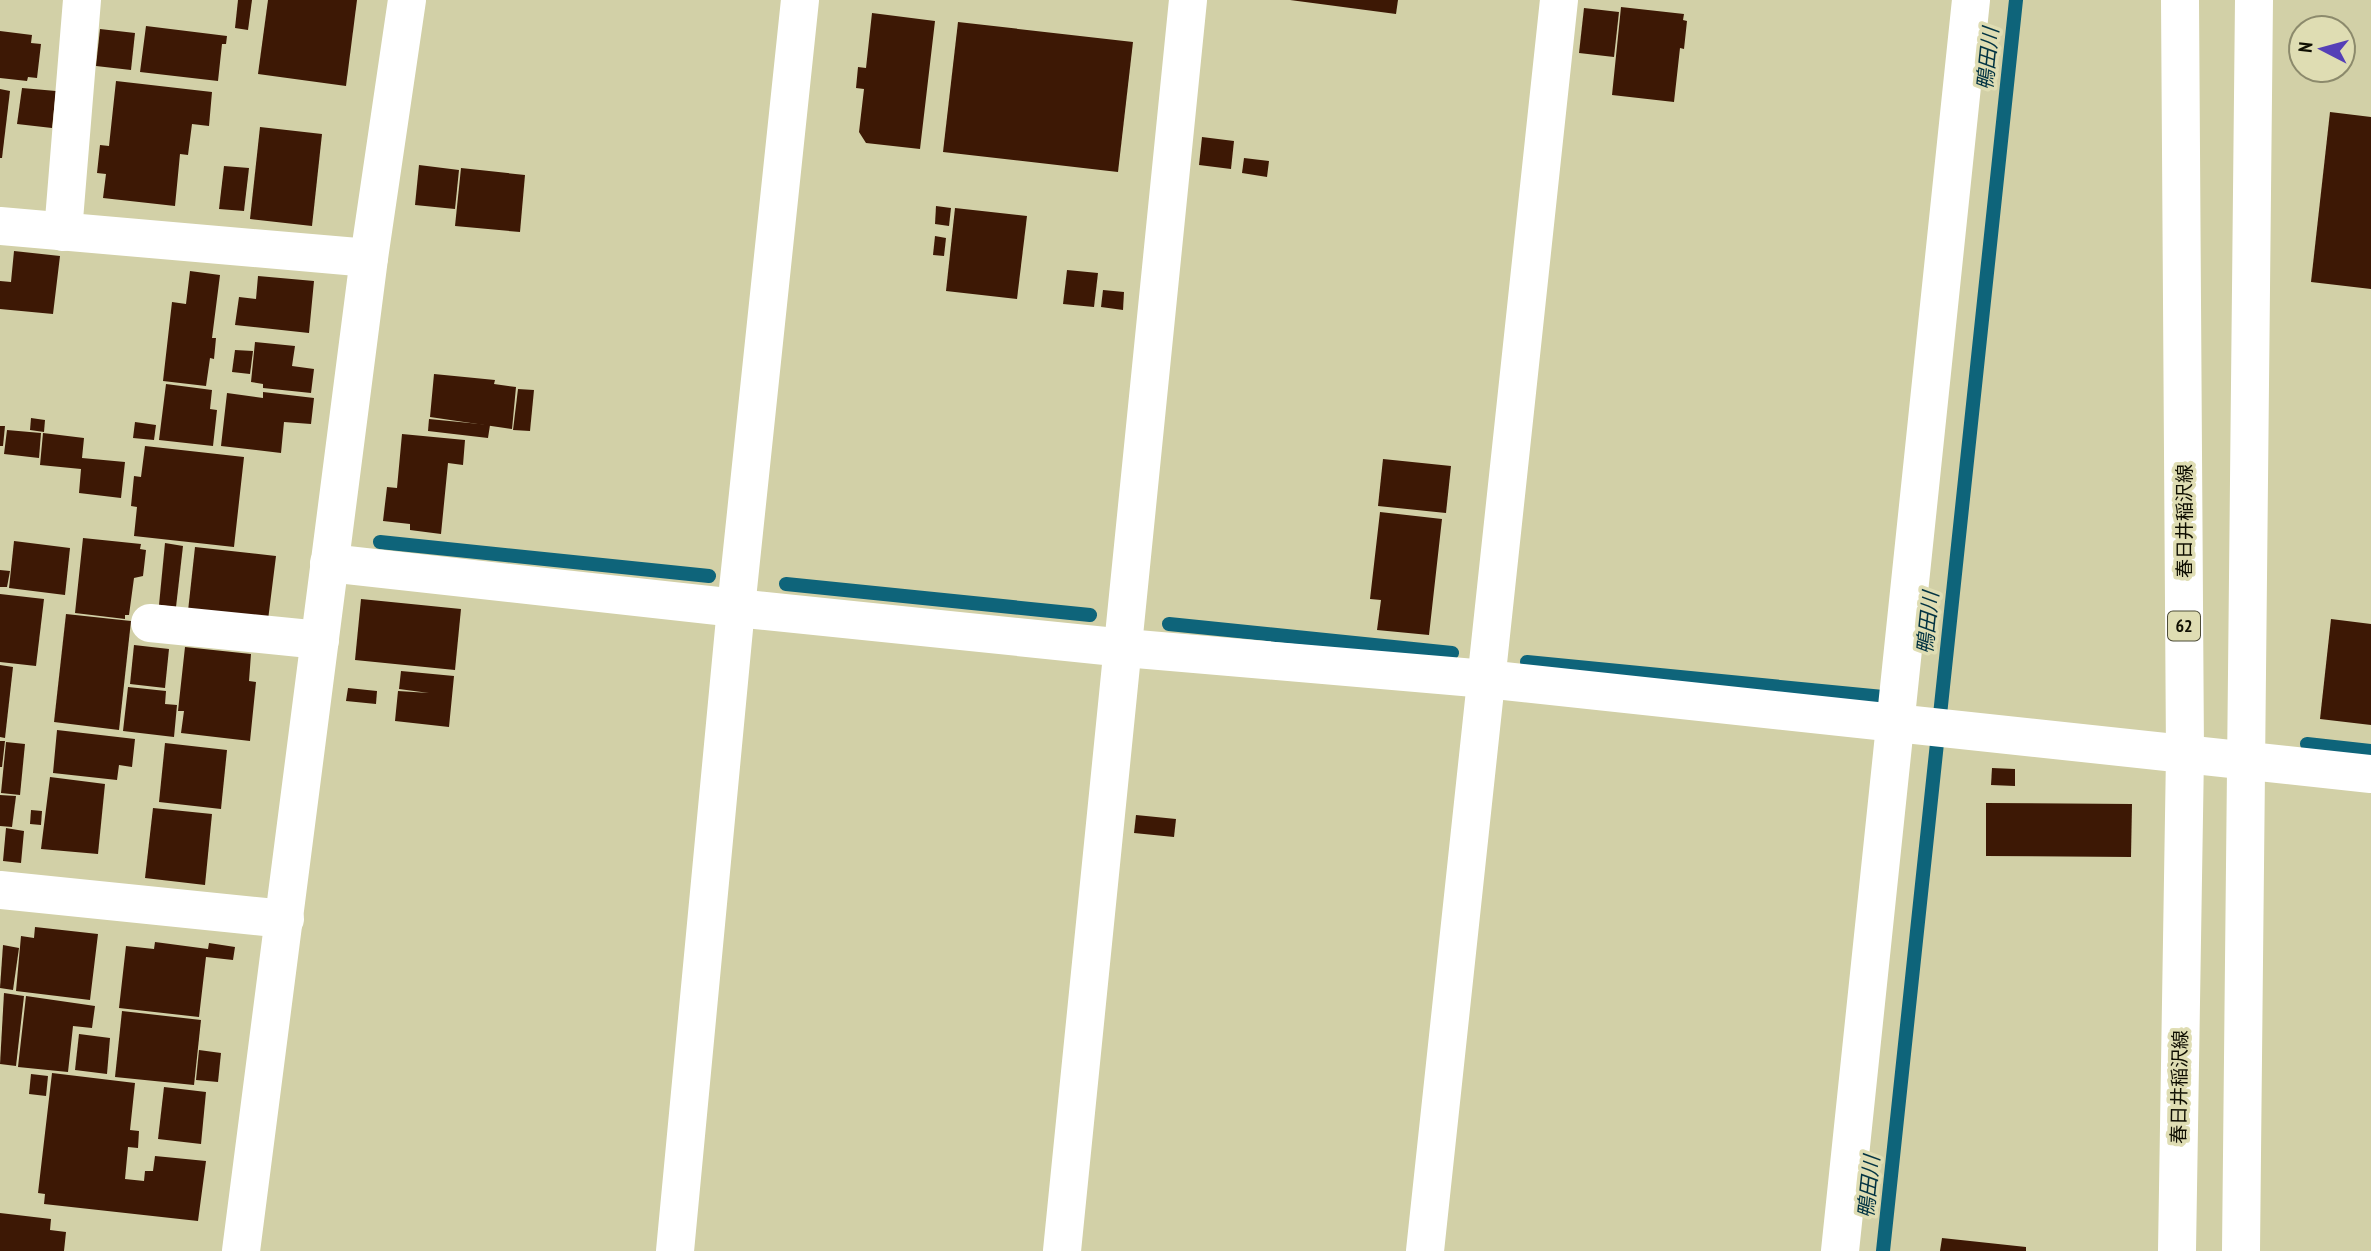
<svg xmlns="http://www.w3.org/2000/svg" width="2371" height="1251" viewBox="0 0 2371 1251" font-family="'PT Sans Narrow','Noto Sans JP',sans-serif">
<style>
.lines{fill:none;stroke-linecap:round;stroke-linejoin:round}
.stream{stroke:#0e647a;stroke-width:14}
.building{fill:#3d1805}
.minor{stroke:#fff;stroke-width:38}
.major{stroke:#fff;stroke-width:38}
.labels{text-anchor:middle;stroke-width:7;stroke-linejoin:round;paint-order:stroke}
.shield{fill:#dfddb3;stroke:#4d4c37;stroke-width:2}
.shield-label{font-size:18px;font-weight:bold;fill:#0f0e02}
.street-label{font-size:19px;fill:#0f0e02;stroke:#dfddb3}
.water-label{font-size:21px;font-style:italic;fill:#023342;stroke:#dfddb3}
</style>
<rect width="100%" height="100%" fill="#d2d0a7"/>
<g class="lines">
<g class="stream">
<path d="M 380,542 L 709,576"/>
<path d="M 786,584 L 1090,615"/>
<path d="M 1169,624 L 1452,653"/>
<path d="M 1527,662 L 1883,697"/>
<path d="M 2307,744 L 2371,751"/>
<path d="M 1883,1251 L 2016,0"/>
</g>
</g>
<g class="building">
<path d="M 238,0 L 252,0 L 248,30 L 235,28 Z"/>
<path d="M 268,0 L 357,0 L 346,86 L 258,74 Z"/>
<path d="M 1290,0 L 1398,0 L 1396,14 Z"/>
<path d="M 1621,7 L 1684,14 L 1683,20 L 1687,21 L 1684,49 L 1680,48 L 1674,102 L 1612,95 Z"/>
<path d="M 1584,8 L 1619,12 L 1614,57 L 1579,53 Z"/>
<path d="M 872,13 L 935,21 L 920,149 L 866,143 L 859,132 L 864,89 L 856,88 L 858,67 L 866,68 Z"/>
<path d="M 958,22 L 1133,42 L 1118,172 L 943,152 Z"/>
<path d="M 146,26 L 227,36 L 226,44 L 222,44 L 218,81 L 140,72 Z"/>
<path d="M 100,29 L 135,33 L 131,70 L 96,66 Z"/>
<path d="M 0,31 L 32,35 L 31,43 L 41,44 L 37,78 L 28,77 L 27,81 L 0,78 Z"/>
<path d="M 116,81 L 212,92 L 209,126 L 192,124 L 188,155 L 180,154 L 175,206 L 103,198 L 106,174 L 97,173 L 100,145 L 109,146 Z"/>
<path d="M 22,88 L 56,91 L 52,128 L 17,124 Z"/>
<path d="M 0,89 L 10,91 L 2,158 L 0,158 Z"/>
<path d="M 2330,112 L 2371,117 L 2371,289 L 2311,282 Z"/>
<path d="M 260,127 L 322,134 L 312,226 L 250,219 Z"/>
<path d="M 1202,137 L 1234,141 L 1231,169 L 1199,165 Z"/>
<path d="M 1244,158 L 1269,161 L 1267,177 L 1242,173 Z"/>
<path d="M 419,165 L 459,170 L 455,209 L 415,205 Z"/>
<path d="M 224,166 L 249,168 L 244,211 L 219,209 Z"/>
<path d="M 461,168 L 525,175 L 520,232 L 455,226 Z"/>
<path d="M 936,206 L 951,208 L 949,226 L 935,224 Z"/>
<path d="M 955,208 L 1027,216 L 1017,299 L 946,291 Z"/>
<path d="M 935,236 L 946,238 L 944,256 L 933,255 Z"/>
<path d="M 14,251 L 60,256 L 53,314 L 0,309 L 0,281 L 11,282 Z"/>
<path d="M 1067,270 L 1098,273 L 1094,307 L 1063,304 Z"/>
<path d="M 190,271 L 220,275 L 212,338 L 216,338 L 214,359 L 210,358 L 206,386 L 163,381 L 172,302 L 186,304 Z"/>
<path d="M 258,276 L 314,281 L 309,333 L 235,325 L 239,297 L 256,299 Z"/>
<path d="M 1103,290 L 1124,292 L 1123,310 L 1101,307 Z"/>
<path d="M 255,342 L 295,346 L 292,366 L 314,369 L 311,393 L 263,388 L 263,384 L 251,382 Z"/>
<path d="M 235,350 L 253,351 L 250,374 L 232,372 Z"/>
<path d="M 434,374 L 495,380 L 494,384 L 516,387 L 512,429 L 430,417 Z"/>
<path d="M 166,384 L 212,390 L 210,409 L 217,410 L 213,446 L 159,440 Z"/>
<path d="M 518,389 L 534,390 L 530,431 L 513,430 Z"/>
<path d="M 263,392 L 314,398 L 311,424 L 284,422 L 281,453 L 221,446 L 227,393 L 263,398 Z"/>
<path d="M 31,418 L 45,420 L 44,432 L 30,430 Z"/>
<path d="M 429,419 L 490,425 L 488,438 L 428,431 Z"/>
<path d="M 135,422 L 156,425 L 154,440 L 133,438 Z"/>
<path d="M 0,426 L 5,426 L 3,446 L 0,446 Z"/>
<path d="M 7,430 L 41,433 L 39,458 L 4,454 Z"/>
<path d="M 43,433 L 84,438 L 82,458 L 125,462 L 121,498 L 79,493 L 81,469 L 40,465 Z"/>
<path d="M 402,434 L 465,440 L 463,465 L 448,463 L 441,534 L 410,530 L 410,524 L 383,521 L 387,487 L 397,488 Z"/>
<path d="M 145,446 L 244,457 L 234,547 L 134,536 L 137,507 L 131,506 L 134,476 L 141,477 Z"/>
<path d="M 1383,459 L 1451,466 L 1446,513 L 1378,506 Z"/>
<path d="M 1380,512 L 1442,519 L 1429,635 L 1377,630 L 1381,600 L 1370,599 Z"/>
<path d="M 83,538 L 141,544 L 140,549 L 146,550 L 143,576 L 134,578 L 129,615 L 125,615 L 125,619 L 75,613 Z"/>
<path d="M 14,541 L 70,548 L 65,595 L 9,588 Z"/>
<path d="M 165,543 L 183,546 L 176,607 L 159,605 Z"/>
<path d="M 195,547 L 276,556 L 268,620 L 188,611 Z"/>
<path d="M 0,570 L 10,571 L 7,587 L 0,587 Z"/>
<path d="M 0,594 L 44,599 L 36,666 L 0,662 Z"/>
<path d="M 361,599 L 461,609 L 455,670 L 355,660 Z"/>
<path d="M 66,614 L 131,621 L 119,730 L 54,722 Z"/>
<path d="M 2331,619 L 2371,624 L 2371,725 L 2320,719 Z"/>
<path d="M 134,645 L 169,649 L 165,688 L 130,684 Z"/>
<path d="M 185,647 L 251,654 L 249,681 L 256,682 L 250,741 L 181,733 L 184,711 L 178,711 Z"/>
<path d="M 0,665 L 13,667 L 5,738 L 0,737 Z"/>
<path d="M 401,671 L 454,676 L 449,727 L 395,721 L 398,691 L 429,693 L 399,689 Z"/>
<path d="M 128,687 L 166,691 L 165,704 L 177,705 L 174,737 L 123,731 Z"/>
<path d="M 348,688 L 377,691 L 376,704 L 346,701 Z"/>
<path d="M 57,730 L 135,739 L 132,767 L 119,765 L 117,780 L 53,773 Z"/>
<path d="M 0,741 L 5,741 L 2,767 L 0,767 Z"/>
<path d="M 6,742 L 25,744 L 20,795 L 1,793 Z"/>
<path d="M 165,743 L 227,750 L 221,809 L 159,802 Z"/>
<path d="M 1992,768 L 2015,769 L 2015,786 L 1991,785 Z"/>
<path d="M 50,777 L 105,784 L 98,854 L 41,849 Z"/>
<path d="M 0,795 L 16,796 L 12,827 L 0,826 Z"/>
<path d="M 1986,803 L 2132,804 L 2131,857 L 1986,856 Z"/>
<path d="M 153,808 L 212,814 L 205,885 L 145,878 Z"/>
<path d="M 31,810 L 42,811 L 41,825 L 30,824 Z"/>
<path d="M 1136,815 L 1176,819 L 1174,837 L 1134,833 Z"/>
<path d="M 6,828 L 24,831 L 21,863 L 3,861 Z"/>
<path d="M 35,927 L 98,934 L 90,1000 L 16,991 L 21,936 L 34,938 Z"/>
<path d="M 155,942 L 208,949 L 209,943 L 235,947 L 233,960 L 206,957 L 199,1017 L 119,1008 L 126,946 L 154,949 Z"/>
<path d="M 3,945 L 19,948 L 13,990 L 0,988 Z"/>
<path d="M 4,993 L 24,996 L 16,1066 L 0,1064 Z"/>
<path d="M 26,996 L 95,1006 L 92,1028 L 73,1026 L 68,1072 L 18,1067 Z"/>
<path d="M 122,1011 L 201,1020 L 194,1085 L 115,1077 Z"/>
<path d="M 79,1034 L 110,1038 L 107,1074 L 75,1070 Z"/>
<path d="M 199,1050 L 221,1053 L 218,1082 L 196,1080 Z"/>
<path d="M 52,1073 L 135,1083 L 130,1130 L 139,1131 L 138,1148 L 128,1147 L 125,1179 L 144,1181 L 145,1171 L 153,1171 L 155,1156 L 206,1161 L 198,1221 L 44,1204 L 45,1194 L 38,1193 Z"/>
<path d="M 31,1074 L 48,1076 L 46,1096 L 29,1094 Z"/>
<path d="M 164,1087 L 206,1092 L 201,1144 L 158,1139 Z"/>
<path d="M 0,1213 L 51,1219 L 50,1230 L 66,1232 L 64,1251 L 0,1251 Z"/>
<path d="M 1942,1238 L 2026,1247 L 2026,1251 L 1940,1251 Z"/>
</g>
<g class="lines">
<g class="minor">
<path d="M 0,226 L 369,258"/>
<path d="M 63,232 L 82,0"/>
<path d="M 329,563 L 736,608 L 1125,648 L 1486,679 L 2371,774"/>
<path d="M 150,623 L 320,640"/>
<path d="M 0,890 L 285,919"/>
<path d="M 241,1251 L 369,258 L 407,0"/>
<path d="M 675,1251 L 736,608 L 800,0"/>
<path d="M 1062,1251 L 1188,0"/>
<path d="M 1425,1251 L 1559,0"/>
<path d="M 1840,1251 L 1971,0"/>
</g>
<g class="major">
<path d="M 2177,1251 L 2185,754 L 2180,0"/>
<path d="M 2241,1251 L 2254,0"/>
</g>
</g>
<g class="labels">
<rect class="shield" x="2168" y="611.5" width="32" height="29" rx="5"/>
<g class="shield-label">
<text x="2184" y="632">62</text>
</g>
<g class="street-label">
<text transform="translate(2184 521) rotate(-90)" y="7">春日井稲沢線</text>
<text transform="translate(2179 1087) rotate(-89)" y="7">春日井稲沢線</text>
</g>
<g class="water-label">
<text transform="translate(1988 59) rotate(-84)" y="7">鴨田川</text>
<text transform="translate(1928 623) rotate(-84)" y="7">鴨田川</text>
<text transform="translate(1869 1187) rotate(-84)" y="7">鴨田川</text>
</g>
</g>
<g transform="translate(2322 49) rotate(276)"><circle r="33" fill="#dfddb3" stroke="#8c8a6c" stroke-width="2"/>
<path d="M0-5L12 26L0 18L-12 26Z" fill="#553fb7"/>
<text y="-10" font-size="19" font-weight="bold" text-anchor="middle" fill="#0f0e02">N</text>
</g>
</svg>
